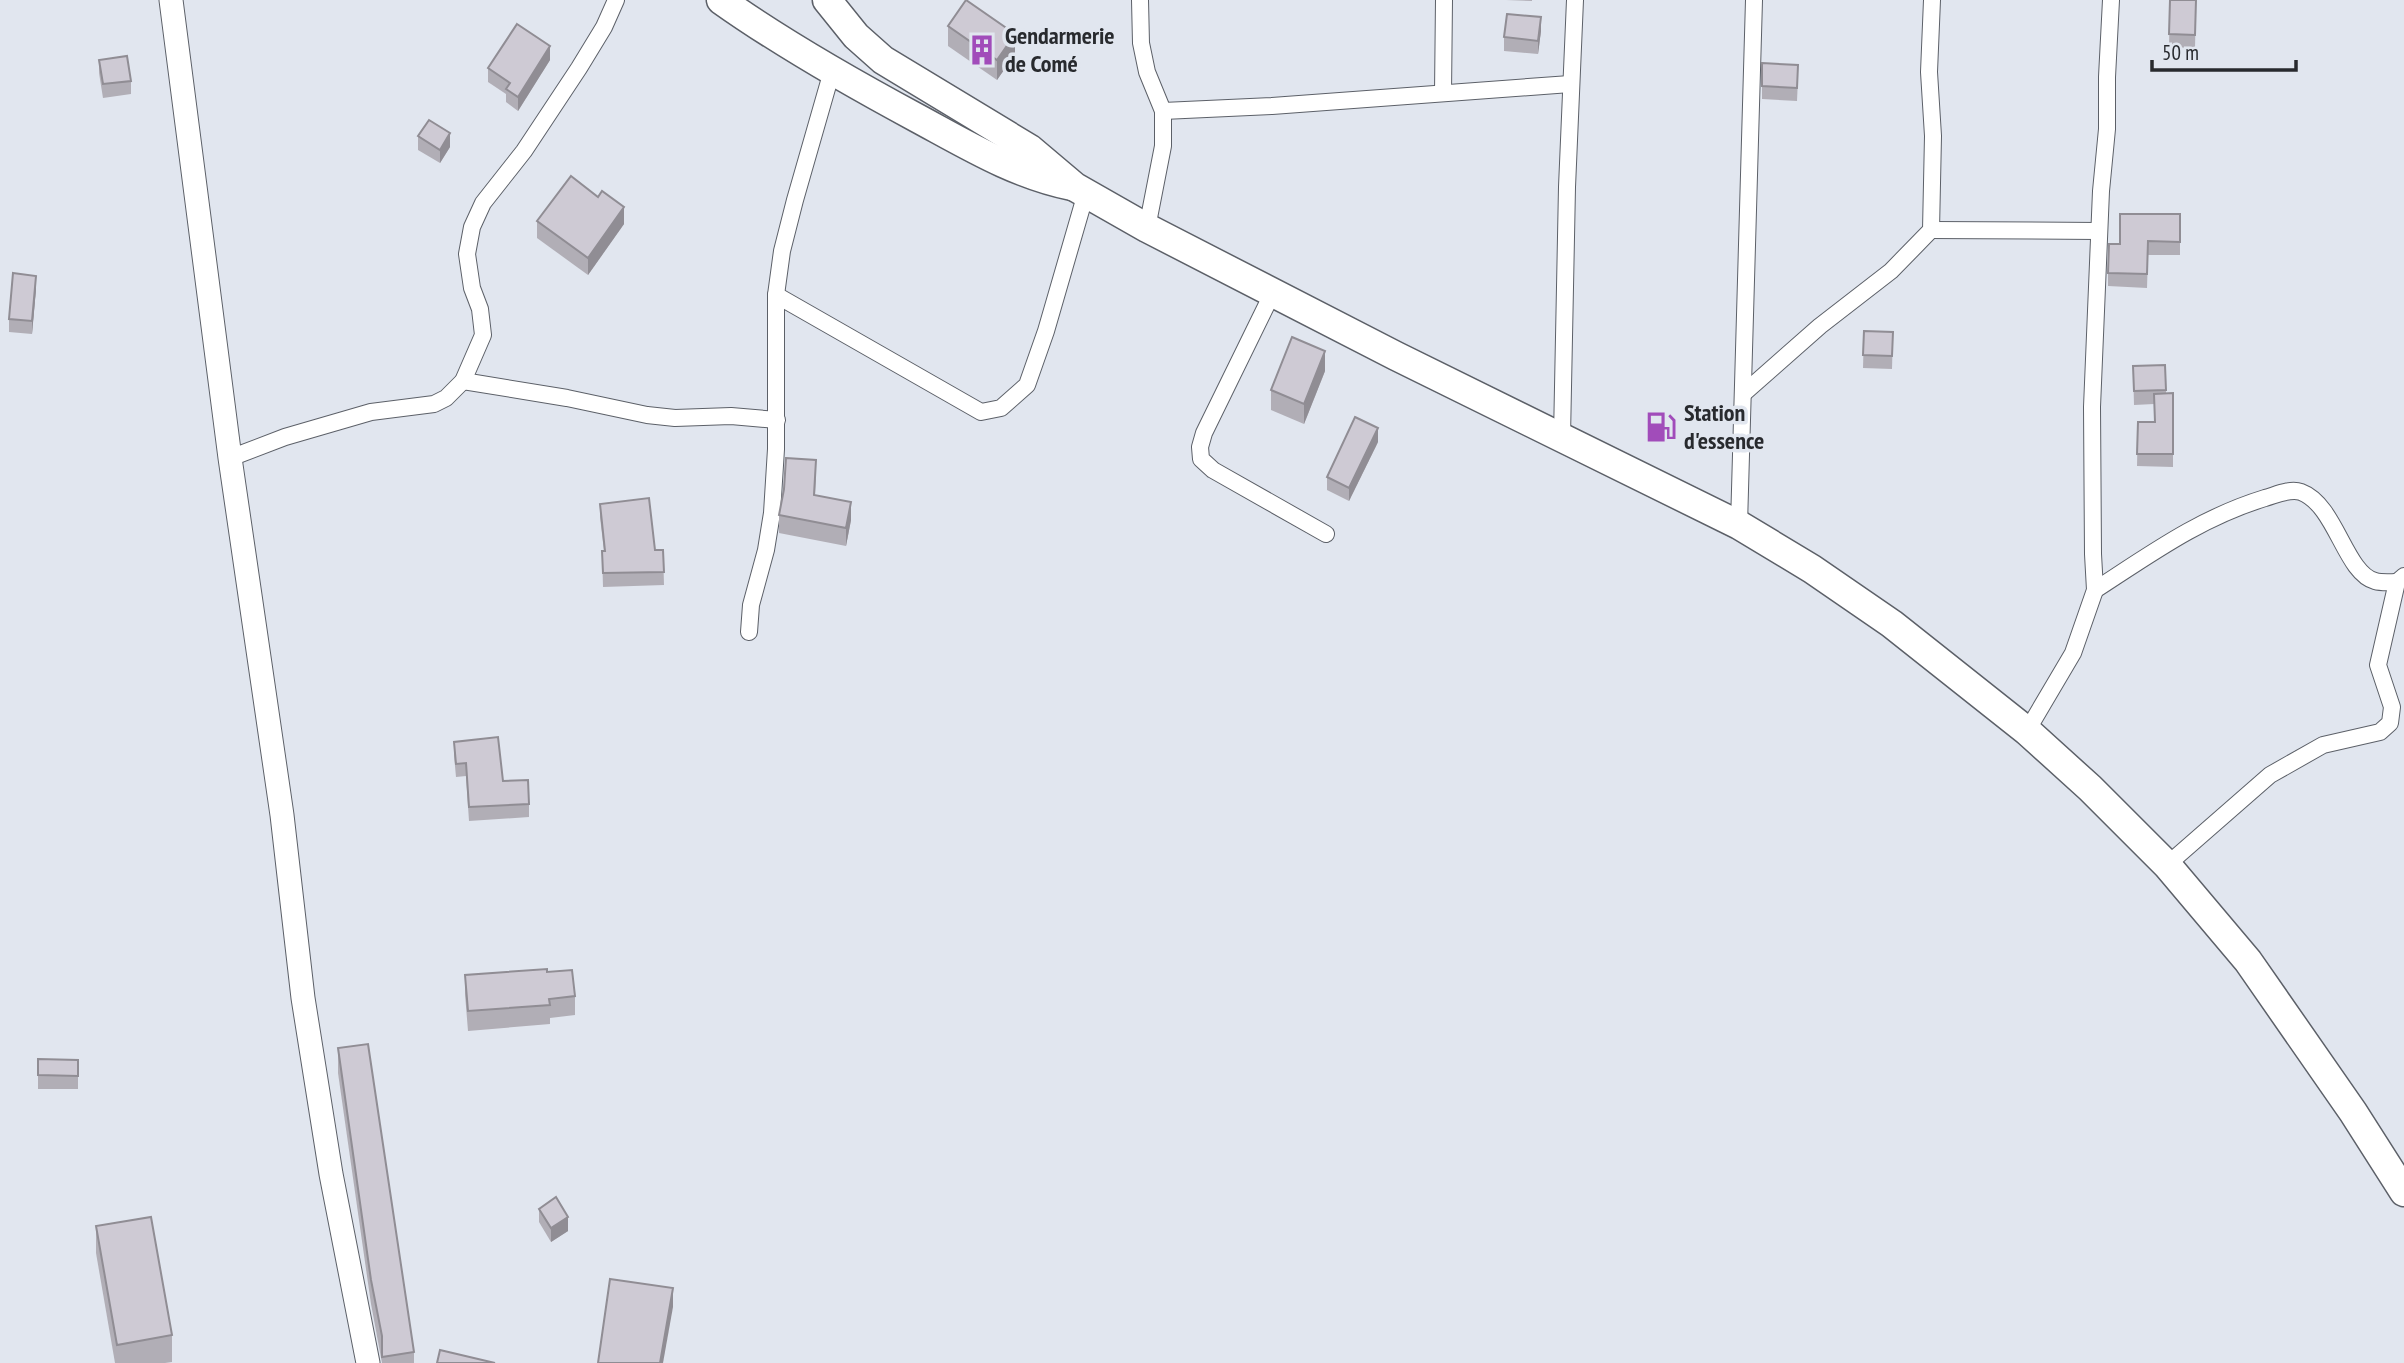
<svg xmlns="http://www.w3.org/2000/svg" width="2404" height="1363" viewBox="0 0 2404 1363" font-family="'PT Sans Narrow',sans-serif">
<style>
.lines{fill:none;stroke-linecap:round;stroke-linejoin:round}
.street-casing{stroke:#5c6068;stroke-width:18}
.secondary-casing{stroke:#5c6068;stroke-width:25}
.highway-casing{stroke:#5c6068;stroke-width:31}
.street{stroke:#fff;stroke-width:16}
.secondary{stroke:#fff;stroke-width:23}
.highway{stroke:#fff;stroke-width:28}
.wall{fill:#b1aeb6}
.shaded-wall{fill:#908d94}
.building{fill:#cecad4;stroke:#908d94;stroke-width:2}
.labels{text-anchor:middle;stroke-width:7;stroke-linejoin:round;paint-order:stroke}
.poi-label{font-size:24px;font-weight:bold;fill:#282a2e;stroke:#e1e6ef;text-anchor:start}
</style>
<rect width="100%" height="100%" fill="#e1e6ef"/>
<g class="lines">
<g class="street-casing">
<g id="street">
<path d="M 1140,0 L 1141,43 L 1147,72 L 1163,111 L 1163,146 L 1147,228"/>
<path d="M 1443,93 L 1444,0"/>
<path d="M 1163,111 L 1272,106 L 1570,84"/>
<path d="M 1931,230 L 2099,231"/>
<path d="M 1273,292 L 1204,433 L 1200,447 L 1201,459 L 1213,470 L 1326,534"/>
<path d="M 776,295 L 981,412 L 1001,408 L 1027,385 L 1046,331 L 1086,193"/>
<path d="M 463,381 L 567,398 L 647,415 L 675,418 L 731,416 L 777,420"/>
<path d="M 1744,393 L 1820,326 L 1891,271 L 1931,230 L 1933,136 L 1929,72 L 1932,0"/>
<path d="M 1562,437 L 1567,187 L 1575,0"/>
<path d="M 230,458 L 285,437 L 371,412 L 434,404 L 446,398 L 463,381 L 483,335 L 480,309 L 472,288 L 467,254 L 472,227 L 483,203 L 524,151 L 579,68 L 604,27 L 616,0"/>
<path d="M 1739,525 L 1754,0"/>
<path d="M 2095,590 C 2152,553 2200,518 2265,498 C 2276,495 2290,488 2301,492 C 2336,505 2345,573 2375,581 C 2382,583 2390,582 2397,582"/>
<path d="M 749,632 L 751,605 L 766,550 L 772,513 L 776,449 L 776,295 L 782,251 L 795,200 L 832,71"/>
<path d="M 2027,731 L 2073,653 L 2095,590 L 2093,554 L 2092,407 L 2101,191 L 2107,129 L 2107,77 L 2111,0"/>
<path d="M 2167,865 L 2270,775 L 2323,745 L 2380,732 L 2390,723 L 2392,707 L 2378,665 L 2397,582 L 2404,576"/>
</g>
</g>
<g class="secondary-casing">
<path id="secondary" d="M 171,0 L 230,458 L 282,815 L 303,998 L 331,1174 L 368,1363"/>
</g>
<g class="highway-casing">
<g id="highway">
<path d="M 721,0 C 783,44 850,82 917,118 C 967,145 1016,175 1072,186"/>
<path d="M 827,0 L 856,36 L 883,60 L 1030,149 L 1075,187 L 1147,228 L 1396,356 L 1739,525 L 1812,569 L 1892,624 L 2027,731 L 2090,788 L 2167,865 L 2248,961 L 2353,1112 L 2404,1192"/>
</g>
</g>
<use href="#street" class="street"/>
<use href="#secondary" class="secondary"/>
<use href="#highway" class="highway"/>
</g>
<g class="wall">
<path d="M 1506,0 L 1532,0 L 1532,1 Z"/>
<path d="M 2170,0 L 2196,0 L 2195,48 L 2169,47 Z"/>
<path d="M 948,26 L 1015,54 L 997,80 L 948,46 Z"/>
<path d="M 1541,31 L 1538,54 L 1504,51 L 1504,37 Z"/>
<path d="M 99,60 L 131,81 L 131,94 L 103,98 L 99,73 Z"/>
<path d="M 550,60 L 518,111 L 506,102 L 506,94 L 488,82 L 488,68 Z"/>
<path d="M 1798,78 L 1797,101 L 1762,99 L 1762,86 Z"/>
<path d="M 418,136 L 450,147 L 440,163 L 418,150 Z"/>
<path d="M 2180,214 L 2180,255 L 2148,255 L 2147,288 L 2108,286 L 2108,273 L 2120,244 Z"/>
<path d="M 537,221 L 624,224 L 588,275 L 537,238 Z"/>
<path d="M 36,289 L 32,334 L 9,332 L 9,319 Z"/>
<path d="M 1864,331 L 1893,332 L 1892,369 L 1863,368 Z"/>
<path d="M 2133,366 L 2166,390 L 2166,393 L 2173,393 L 2173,467 L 2137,466 L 2138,422 L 2155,422 L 2154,404 L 2134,405 Z"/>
<path d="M 1325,371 L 1304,424 L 1271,410 L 1271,390 Z"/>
<path d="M 1378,442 L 1349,501 L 1327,490 L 1327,477 Z"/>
<path d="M 816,478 L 815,495 L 851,520 L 846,546 L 779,533 L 779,515 Z"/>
<path d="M 600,504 L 655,550 L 663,550 L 664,585 L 603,587 L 602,551 L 604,551 L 600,517 Z"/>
<path d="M 454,742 L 503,781 L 529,804 L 529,817 L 469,821 L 466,776 L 456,777 L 454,755 Z"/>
<path d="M 547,972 L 575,996 L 575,1015 L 550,1018 L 550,1024 L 468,1031 L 465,994 L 465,975 Z"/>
<path d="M 338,1048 L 414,1352 L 414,1363 L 382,1363 L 371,1304 L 338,1073 Z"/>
<path d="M 38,1059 L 78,1060 L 78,1089 L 38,1089 Z"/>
<path d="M 539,1209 L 568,1231 L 551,1242 L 539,1222 Z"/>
<path d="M 96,1226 L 172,1335 L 172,1362 L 165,1363 L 115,1363 L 96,1253 Z"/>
</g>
<g class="shaded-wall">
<path d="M 1541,17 L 1541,31 L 1538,54 L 1538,41 Z"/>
<path d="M 1015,34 L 1015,54 L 997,80 L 997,60 Z"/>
<path d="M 550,46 L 550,60 L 518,111 L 518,97 Z"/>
<path d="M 450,133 L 450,147 L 440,163 L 440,150 Z"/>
<path d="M 624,207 L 624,224 L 588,275 L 588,258 Z"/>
<path d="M 36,276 L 36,289 L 32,334 L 32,321 Z"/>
<path d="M 1325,351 L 1325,371 L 1304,424 L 1304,404 Z"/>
<path d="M 1378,428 L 1378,442 L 1349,501 L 1349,488 Z"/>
<path d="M 851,502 L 851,520 L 846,546 L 846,528 Z"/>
<path d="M 568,1217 L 568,1231 L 551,1242 L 551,1228 Z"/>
<path d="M 673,1288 L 673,1307 L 663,1363 L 660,1363 Z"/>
</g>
<g class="building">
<path d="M 966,0 L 1015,34 L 997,60 L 948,26 Z"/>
<path d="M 2170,0 L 2196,0 L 2195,35 L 2169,34 Z"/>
<path d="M 1507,14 L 1541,17 L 1538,41 L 1504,37 Z"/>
<path d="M 517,24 L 550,46 L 518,97 L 506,89 L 510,83 L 488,68 Z"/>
<path d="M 127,56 L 131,81 L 103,84 L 99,60 Z"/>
<path d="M 1762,63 L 1798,65 L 1797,88 L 1762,86 Z"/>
<path d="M 429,120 L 450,133 L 440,150 L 418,136 Z"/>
<path d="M 571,176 L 598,197 L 602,191 L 624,207 L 588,258 L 537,221 Z"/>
<path d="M 2120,214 L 2180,214 L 2180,242 L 2148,241 L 2147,274 L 2108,273 L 2109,244 L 2120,244 Z"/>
<path d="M 13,273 L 36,276 L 32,321 L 9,319 Z"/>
<path d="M 1864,331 L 1893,332 L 1892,356 L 1863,355 Z"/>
<path d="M 1292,337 L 1325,351 L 1304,404 L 1271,390 Z"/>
<path d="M 2165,365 L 2166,390 L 2134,391 L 2133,366 Z"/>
<path d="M 2173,393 L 2173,454 L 2137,454 L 2138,422 L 2155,422 L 2154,394 Z"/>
<path d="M 1355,417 L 1378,428 L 1349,488 L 1327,477 Z"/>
<path d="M 786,458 L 816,460 L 814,495 L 851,502 L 846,528 L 779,515 L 784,489 Z"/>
<path d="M 649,498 L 655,550 L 663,550 L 664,572 L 603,573 L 602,551 L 605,551 L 600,504 Z"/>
<path d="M 498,737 L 503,781 L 528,780 L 529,804 L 469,807 L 466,763 L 456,764 L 454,742 Z"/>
<path d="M 547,969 L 547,972 L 572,970 L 575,996 L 549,999 L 550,1005 L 468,1011 L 465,975 Z"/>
<path d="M 368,1044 L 414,1352 L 382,1357 L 382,1336 L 371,1280 L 338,1048 Z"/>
<path d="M 38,1059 L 78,1060 L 78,1076 L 38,1075 Z"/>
<path d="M 556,1197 L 568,1217 L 551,1228 L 539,1209 Z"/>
<path d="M 151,1217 L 172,1335 L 117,1345 L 96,1226 Z"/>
<path d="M 610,1279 L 673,1288 L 660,1363 L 598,1363 Z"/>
<path d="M 440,1350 L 495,1363 L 437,1363 Z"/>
</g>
<defs>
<g id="building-bare" transform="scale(2.415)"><path d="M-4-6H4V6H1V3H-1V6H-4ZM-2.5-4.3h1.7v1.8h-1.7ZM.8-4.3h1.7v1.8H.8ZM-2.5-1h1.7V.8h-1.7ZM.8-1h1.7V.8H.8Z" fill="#a14cba" stroke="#e1e6ef" stroke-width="2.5" paint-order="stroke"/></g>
<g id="fuel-bare" transform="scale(2.415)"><path d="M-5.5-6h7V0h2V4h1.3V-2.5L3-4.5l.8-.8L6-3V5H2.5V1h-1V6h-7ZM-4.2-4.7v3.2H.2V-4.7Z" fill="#a14cba" stroke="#e1e6ef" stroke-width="2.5" paint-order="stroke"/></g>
</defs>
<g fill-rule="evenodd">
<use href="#building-bare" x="982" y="50"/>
<use href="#fuel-bare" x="1661" y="427"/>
</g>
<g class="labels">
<g class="poi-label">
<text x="1005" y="44">Gendarmerie<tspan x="1005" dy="28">de Comé</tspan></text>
<text x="1684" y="421">Station<tspan x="1684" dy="28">d'essence</tspan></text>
</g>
</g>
<path d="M2152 60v10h144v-10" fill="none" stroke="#282a2e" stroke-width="3.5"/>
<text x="2162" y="60" font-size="21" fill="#282a2e" stroke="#e1e6ef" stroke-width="5" paint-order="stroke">50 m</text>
</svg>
